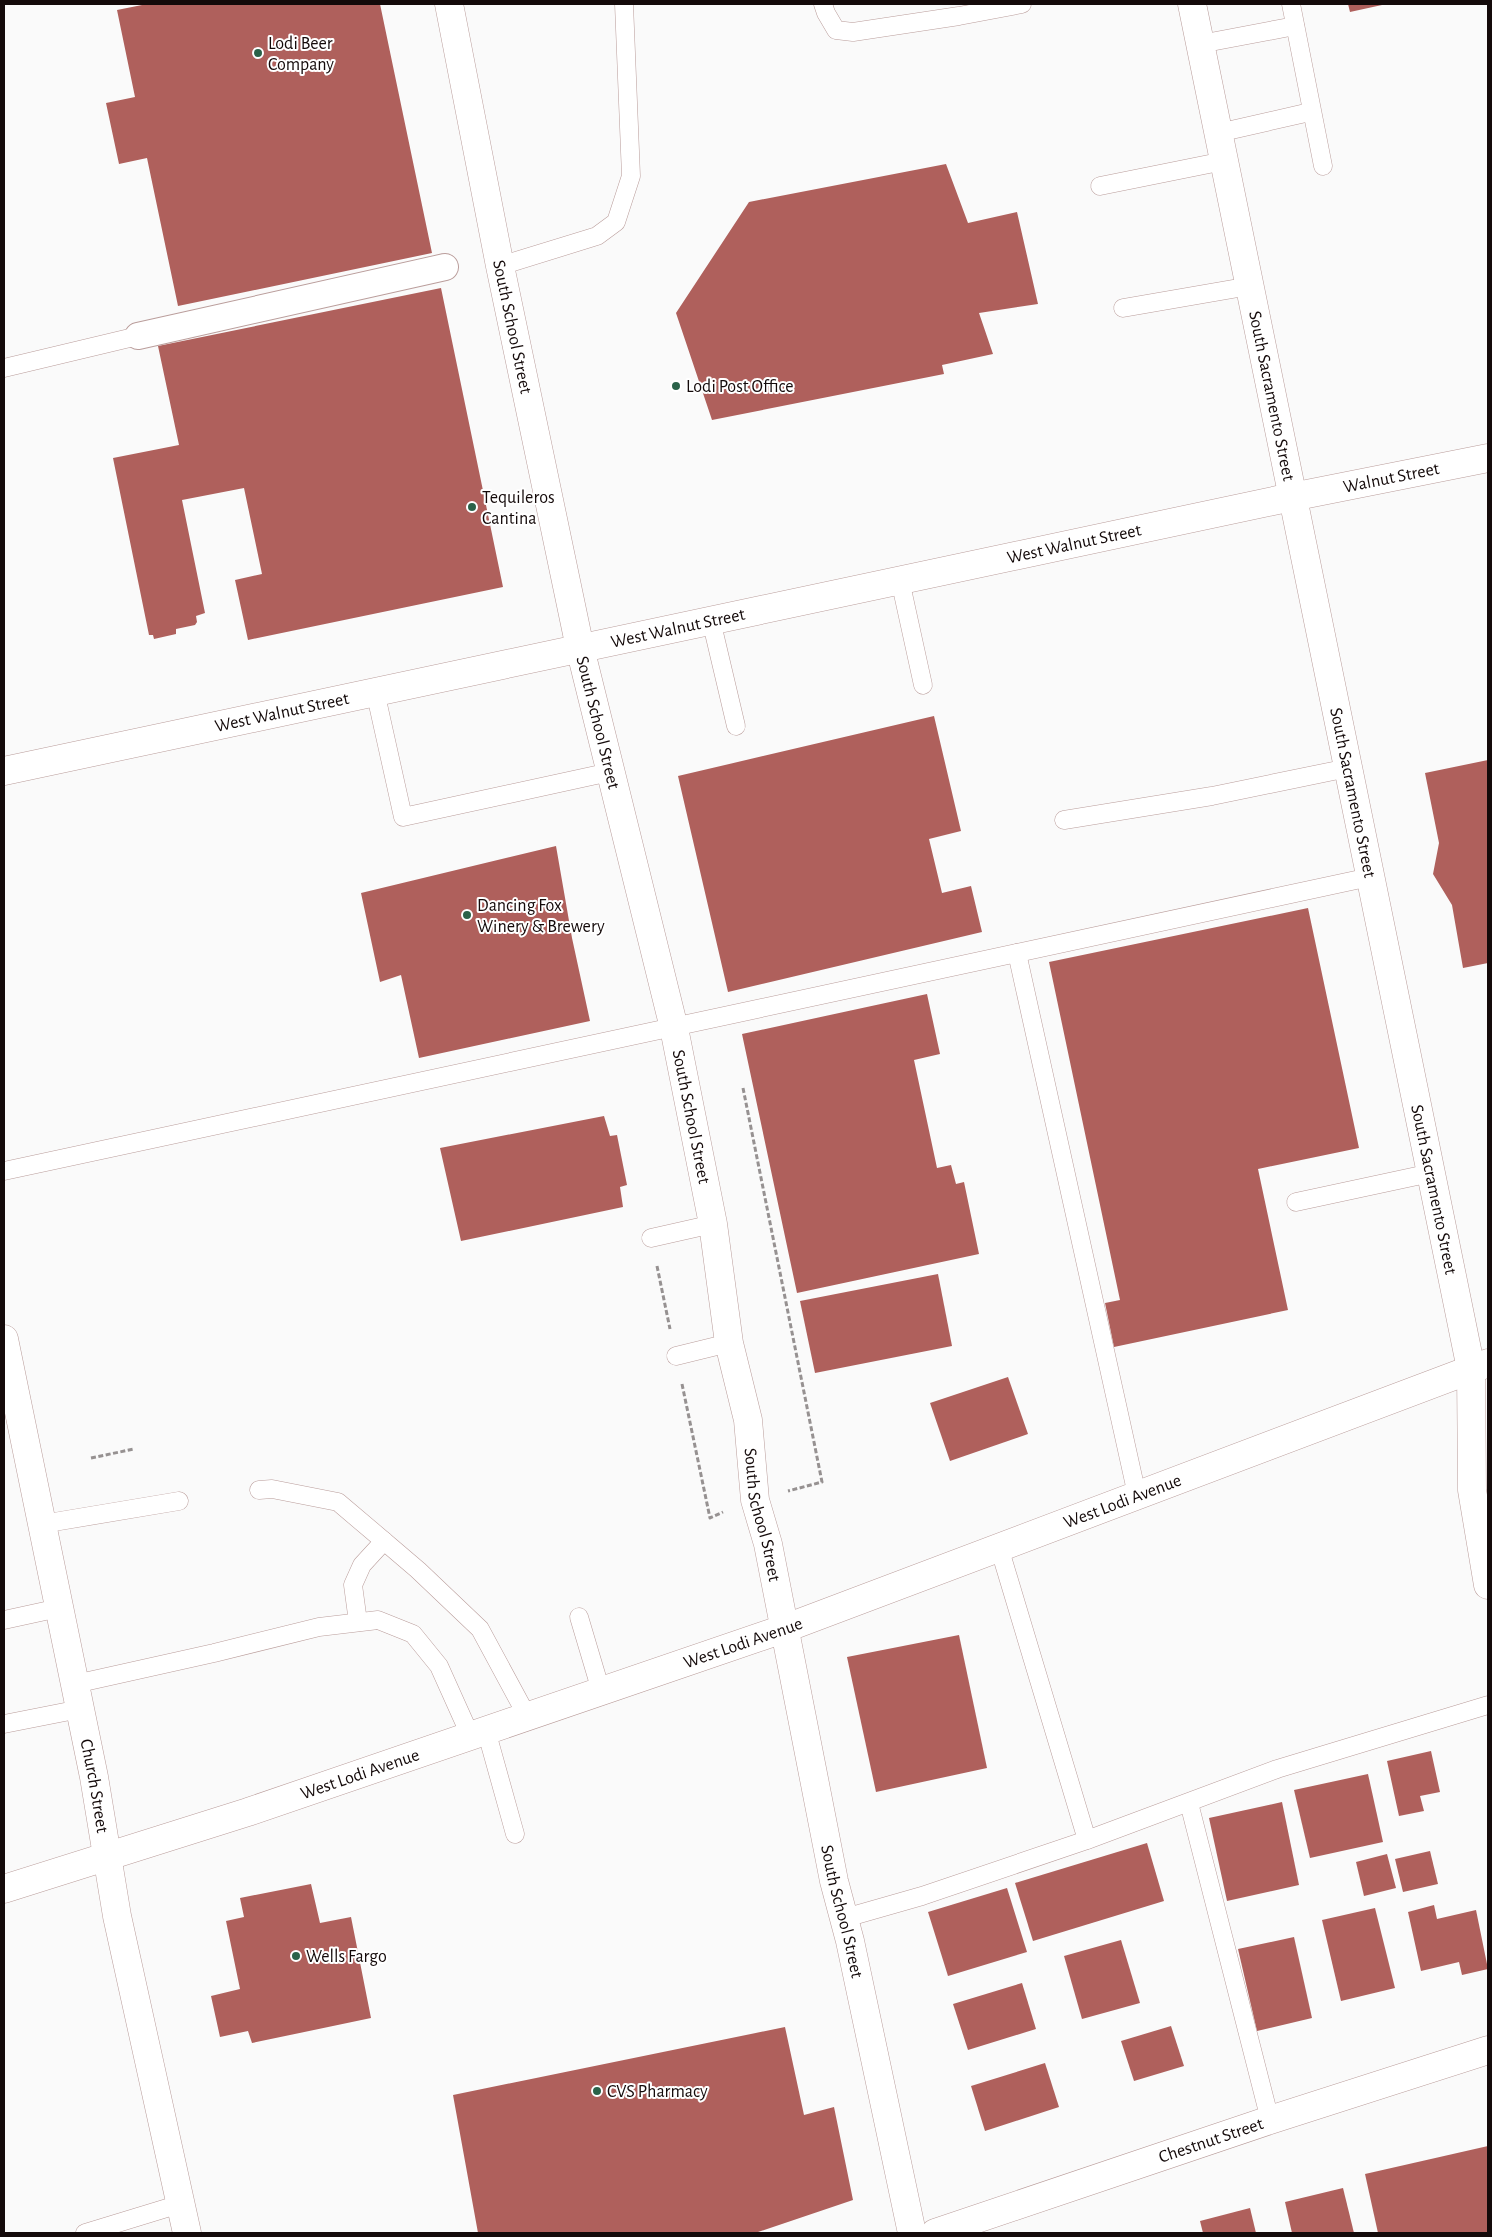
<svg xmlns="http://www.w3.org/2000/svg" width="1492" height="2237" viewBox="0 0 1492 2237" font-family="'Alegreya Sans',sans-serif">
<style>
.building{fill:#af605c}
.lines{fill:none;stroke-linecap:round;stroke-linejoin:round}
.service-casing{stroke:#ba9d9b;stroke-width:19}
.pedestrian-casing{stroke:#ba9d9b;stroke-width:28}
.minor-casing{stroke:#ba9d9b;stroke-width:29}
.tertiary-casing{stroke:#ba9d9b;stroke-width:29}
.secondary-casing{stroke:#ba9d9b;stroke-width:29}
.path{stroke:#969191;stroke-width:3;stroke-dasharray:5 2.5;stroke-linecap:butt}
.service{stroke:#fff;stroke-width:18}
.pedestrian{stroke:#fff;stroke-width:26}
.minor{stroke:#fff;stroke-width:28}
.tertiary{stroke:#fff;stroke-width:28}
.secondary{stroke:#fff;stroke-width:28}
.poi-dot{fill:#2a6249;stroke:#fff;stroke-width:2}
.labels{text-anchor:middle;stroke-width:4;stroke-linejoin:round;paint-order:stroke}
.poi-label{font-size:18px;fill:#140a0a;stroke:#fff;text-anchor:start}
.street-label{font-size:18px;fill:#140a0a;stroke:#fff}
</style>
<rect width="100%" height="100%" fill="#fafafa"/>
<g class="building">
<path d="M 147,4 L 380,4 L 432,253 L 178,306 L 147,158 L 119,164 L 106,103 L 135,97 L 117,10 Z"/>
<path d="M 1348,4 L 1382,4 L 1382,5 L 1350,12 Z"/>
<path d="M 946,164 L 968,223 L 1017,212 L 1038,304 L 979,313 L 993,354 L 942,365 L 944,374 L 712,420 L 676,313 L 749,202 Z"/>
<path d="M 441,288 L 503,587 L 248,640 L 235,580 L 262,574 L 244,488 L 182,500 L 205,613 L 196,616 L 197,622 L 195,625 L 176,629 L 176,634 L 154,639 L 153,635 L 149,635 L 113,458 L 179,445 L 158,346 Z"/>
<path d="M 934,716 L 961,831 L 929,839 L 942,893 L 971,886 L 982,932 L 728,992 L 678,776 Z"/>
<path d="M 1488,760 L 1488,963 L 1463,968 L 1452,905 L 1433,874 L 1439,843 L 1425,773 Z"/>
<path d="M 556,846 L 572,938 L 590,1021 L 419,1058 L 401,975 L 380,982 L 361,893 Z"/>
<path d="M 1308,908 L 1359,1148 L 1258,1169 L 1288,1310 L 1114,1347 L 1105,1303 L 1120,1300 L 1049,962 Z"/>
<path d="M 927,994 L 940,1054 L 914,1060 L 937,1168 L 951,1165 L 956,1184 L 964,1182 L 979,1254 L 797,1293 L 742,1034 Z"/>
<path d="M 604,1116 L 610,1136 L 617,1135 L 627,1185 L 620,1187 L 623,1207 L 461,1241 L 440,1148 Z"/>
<path d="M 938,1274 L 952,1346 L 815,1373 L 800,1301 Z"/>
<path d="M 1008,1377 L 1028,1434 L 950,1461 L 930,1403 Z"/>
<path d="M 959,1635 L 987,1768 L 876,1792 L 847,1657 Z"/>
<path d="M 1431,1751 L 1440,1792 L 1420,1796 L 1424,1811 L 1399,1816 L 1387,1761 Z"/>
<path d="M 1368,1774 L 1383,1842 L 1310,1858 L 1294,1790 Z"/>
<path d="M 1282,1802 L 1299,1885 L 1227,1901 L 1209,1818 Z"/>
<path d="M 1147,1843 L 1164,1901 L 1033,1941 L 1015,1883 Z"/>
<path d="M 1430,1851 L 1438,1884 L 1403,1892 L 1395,1859 Z"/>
<path d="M 1387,1854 L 1396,1888 L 1364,1896 L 1356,1862 Z"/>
<path d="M 311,1884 L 320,1923 L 351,1917 L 371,2018 L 252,2043 L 248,2031 L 220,2037 L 211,1996 L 240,1989 L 226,1921 L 244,1917 L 240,1898 Z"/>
<path d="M 1007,1888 L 1027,1952 L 948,1976 L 928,1912 Z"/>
<path d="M 1434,1905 L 1437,1919 L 1476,1910 L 1488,1969 L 1462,1975 L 1459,1962 L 1421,1971 L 1408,1912 Z"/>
<path d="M 1375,1908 L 1395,1988 L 1341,2001 L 1322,1920 Z"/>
<path d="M 1294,1937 L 1312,2018 L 1257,2031 L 1238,1949 Z"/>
<path d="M 1121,1940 L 1140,2003 L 1082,2019 L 1064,1956 Z"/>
<path d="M 1022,1983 L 1036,2029 L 968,2050 L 953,2004 Z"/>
<path d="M 1171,2026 L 1184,2066 L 1134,2081 L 1121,2041 Z"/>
<path d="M 785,2027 L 804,2115 L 834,2107 L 853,2200 L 755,2233 L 478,2233 L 453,2095 Z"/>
<path d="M 1045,2063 L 1059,2107 L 985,2131 L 971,2086 Z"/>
<path d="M 1488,2146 L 1488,2233 L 1378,2233 L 1365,2174 Z"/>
<path d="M 1343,2188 L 1354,2233 L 1292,2233 L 1285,2202 Z"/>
<path d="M 1250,2208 L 1256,2233 L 1203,2233 L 1200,2221 Z"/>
</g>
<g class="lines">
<g class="service-casing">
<g id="service">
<path d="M 823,4 L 826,13 L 836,30 L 853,32 L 959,16 L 1022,4"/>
<path d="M 1291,4 L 1323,166"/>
<path d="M 1200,44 L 1295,26"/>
<path d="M 1218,133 L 1310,112"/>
<path d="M 1100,186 L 1224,161"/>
<path d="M 500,266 L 597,236 L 616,222 L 631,176 L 624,4"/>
<path d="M 1123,308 L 1250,286"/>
<path d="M 4,368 L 138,336"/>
<path d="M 900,580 L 923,685"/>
<path d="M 711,620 L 736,726"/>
<path d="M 375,691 L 403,817 L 610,772"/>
<path d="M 1064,820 L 1212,796 L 1348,768"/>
<path d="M 1017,953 L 1137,1495"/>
<path d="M 4,1171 L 1370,877"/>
<path d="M 1296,1202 L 1431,1173"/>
<path d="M 651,1238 L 713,1224"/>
<path d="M 676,1356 L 729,1343"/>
<path d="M 259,1490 L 272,1489 L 338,1502 L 384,1541 L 418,1570 L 480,1629 L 527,1716"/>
<path d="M 42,1524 L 179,1501"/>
<path d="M 999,1547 L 1087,1840"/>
<path d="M 579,1617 L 601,1691"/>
<path d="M 4,1620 L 59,1608"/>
<path d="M 358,1622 L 353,1585 L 362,1565 L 384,1541"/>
<path d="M 75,1684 L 214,1653 L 319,1627 L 378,1620 L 413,1634 L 439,1666 L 470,1735"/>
<path d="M 4,1724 L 80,1709"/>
<path d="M 486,1730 L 515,1834"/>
<path d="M 1189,1803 L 1270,2120"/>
<path d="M 845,1918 L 922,1896 L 1087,1840 L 1277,1769 L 1488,1705"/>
<path d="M 85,2233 L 180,2204"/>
</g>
</g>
<g class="pedestrian-casing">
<path id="pedestrian" d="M 138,336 L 445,267"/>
</g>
<g class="minor-casing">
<g id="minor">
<path id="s1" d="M 449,4 L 500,266 L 580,648 L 674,1028 L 713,1224 L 729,1343 L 748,1420 L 755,1500 L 768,1544 L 834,1881 L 850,1941 L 912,2233"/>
<path id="s2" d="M 1192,4 L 1471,1369 L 1472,1490 L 1488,1585"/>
<path id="s3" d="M 4,771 L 1292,497 L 1488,458"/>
<path id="s4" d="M 935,2233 L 1270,2120 L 1488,2050"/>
</g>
</g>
<g class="tertiary-casing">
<g id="tertiary">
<path id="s5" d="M 4,1339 L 94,1777 L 117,1916 L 187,2233"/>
</g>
</g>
<g class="secondary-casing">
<g id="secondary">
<path id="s6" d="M 4,1889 L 248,1812 L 786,1628 L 1488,1363"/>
</g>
</g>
<g class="path">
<path d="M 743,1088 L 822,1482 L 788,1491"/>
<path d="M 657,1266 L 670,1329"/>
<path d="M 682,1384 L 710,1518 L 723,1512"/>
<path d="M 91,1458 L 134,1449"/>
</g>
<use href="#service" class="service"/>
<use href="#pedestrian" class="pedestrian"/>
<use href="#minor" class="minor"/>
<use href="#tertiary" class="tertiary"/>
<use href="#secondary" class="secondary"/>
</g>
<g class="poi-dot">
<circle cx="258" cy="53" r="5"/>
<circle cx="676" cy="386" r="5"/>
<circle cx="472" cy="507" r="5"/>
<circle cx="467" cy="915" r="5"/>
<circle cx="296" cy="1956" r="5"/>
<circle cx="597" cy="2091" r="5"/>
</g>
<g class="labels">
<g class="poi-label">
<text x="268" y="49">Lodi Beer<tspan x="268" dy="21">Company</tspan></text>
<text x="686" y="392">Lodi Post Office</text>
<text x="482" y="503">Tequileros<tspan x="482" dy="21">Cantina</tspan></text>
<text x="477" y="911">Dancing Fox<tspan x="477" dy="21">Winery &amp; Brewery</tspan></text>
<text x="306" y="1962">Wells Fargo</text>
<text x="607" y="2097">CVS Pharmacy</text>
</g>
<g class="street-label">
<text dy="6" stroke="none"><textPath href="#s1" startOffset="329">South School Street</textPath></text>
<text dy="6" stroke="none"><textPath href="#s2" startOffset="400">South Sacramento Street</textPath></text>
<text dy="6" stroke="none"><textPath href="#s3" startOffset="1418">Walnut Street</textPath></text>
<text dy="6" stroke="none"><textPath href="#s3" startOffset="1094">West Walnut Street</textPath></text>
<text dy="6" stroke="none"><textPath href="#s3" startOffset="689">West Walnut Street</textPath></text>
<text dy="6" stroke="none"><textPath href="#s3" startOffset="284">West Walnut Street</textPath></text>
<text dy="6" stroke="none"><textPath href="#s1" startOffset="734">South School Street</textPath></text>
<text dy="6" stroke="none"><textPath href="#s2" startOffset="805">South Sacramento Street</textPath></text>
<text dy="6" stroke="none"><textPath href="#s1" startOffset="1139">South School Street</textPath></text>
<text dy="6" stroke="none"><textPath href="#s2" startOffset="1210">South Sacramento Street</textPath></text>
<text dy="6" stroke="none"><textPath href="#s6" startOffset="1184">West Lodi Avenue</textPath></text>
<text dy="6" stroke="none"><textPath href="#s1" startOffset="1544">South School Street</textPath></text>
<text dy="6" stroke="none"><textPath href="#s6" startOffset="779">West Lodi Avenue</textPath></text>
<text dy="6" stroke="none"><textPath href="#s6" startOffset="374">West Lodi Avenue</textPath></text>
<text dy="6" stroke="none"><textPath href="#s5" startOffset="456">Church Street</textPath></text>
<text dy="6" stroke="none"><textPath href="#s1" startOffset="1949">South School Street</textPath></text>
<text dy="6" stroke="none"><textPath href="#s4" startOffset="291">Chestnut Street</textPath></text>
</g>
</g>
<rect width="1492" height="2237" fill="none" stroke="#140a0a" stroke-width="10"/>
</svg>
